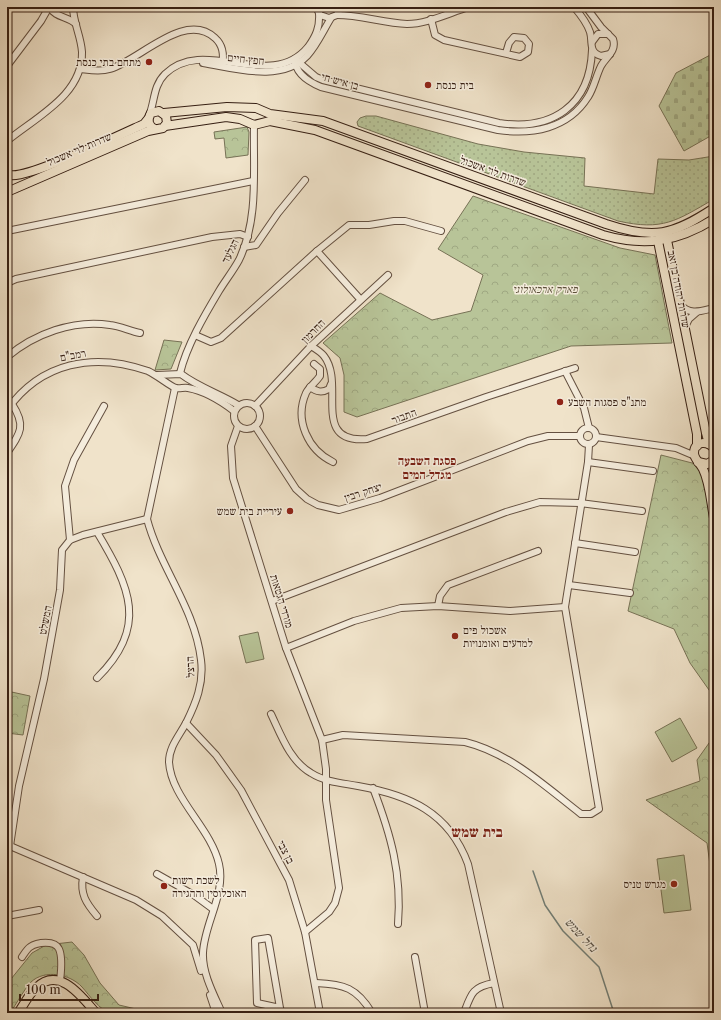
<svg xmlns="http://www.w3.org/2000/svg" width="721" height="1020" viewBox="0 0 721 1020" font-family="'Libre Caslon Text','Frank Ruhl Libre',serif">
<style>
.grass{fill:url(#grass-dots);stroke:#777256}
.cemetery{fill:url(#cemetery-stones);stroke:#777256}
.park{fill:url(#park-crowns);stroke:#777256}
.pitch{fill:#b8c498;stroke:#777256}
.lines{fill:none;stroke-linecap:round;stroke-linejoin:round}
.stream{stroke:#727e76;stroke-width:1.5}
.minor-casing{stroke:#645041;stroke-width:8}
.major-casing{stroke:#361f13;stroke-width:10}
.minor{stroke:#f5eddd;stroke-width:6}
.major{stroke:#f0e3ca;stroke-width:8}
.poi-dot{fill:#8f2418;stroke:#f5eddd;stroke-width:1.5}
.labels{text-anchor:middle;stroke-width:3;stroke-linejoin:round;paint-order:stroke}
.street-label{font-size:11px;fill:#361f13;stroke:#f5eddd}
.poi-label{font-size:11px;fill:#361f13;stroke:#f5eddd;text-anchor:start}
.park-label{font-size:11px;font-style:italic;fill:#5d513b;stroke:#f5eddd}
.neighbourhood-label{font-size:12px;font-weight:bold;fill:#7a1f14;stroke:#f5eddd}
.water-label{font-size:12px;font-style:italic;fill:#544f45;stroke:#f5eddd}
.district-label{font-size:15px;font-weight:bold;fill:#7a1f14;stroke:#f5eddd}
</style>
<defs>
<pattern id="grass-dots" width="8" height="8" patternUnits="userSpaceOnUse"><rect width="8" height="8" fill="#b8c498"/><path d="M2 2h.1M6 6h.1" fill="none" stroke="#9fa882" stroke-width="1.8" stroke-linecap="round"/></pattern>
<pattern id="cemetery-stones" width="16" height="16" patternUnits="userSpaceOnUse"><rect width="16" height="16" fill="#b8c498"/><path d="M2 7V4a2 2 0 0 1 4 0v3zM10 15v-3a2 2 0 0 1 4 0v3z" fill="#9fa882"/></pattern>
<pattern id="park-crowns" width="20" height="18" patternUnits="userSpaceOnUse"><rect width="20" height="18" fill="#b8c498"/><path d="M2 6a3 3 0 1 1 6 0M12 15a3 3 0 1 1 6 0" fill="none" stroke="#9fa882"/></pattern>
</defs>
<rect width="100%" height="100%" fill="#f0e3ca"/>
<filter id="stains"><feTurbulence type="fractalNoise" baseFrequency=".005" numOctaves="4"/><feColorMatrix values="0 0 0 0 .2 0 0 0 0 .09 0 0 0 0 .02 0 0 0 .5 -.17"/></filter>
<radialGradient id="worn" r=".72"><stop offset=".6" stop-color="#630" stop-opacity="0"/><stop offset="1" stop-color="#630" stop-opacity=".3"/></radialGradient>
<path class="grass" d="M 366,116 L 376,116 L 478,144 L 524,152 L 585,158 L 584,186 L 654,194 L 658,159 L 689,160 L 714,156 L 714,199 C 676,221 663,231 618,221 L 358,126 L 357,122 L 360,118 Z"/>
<path class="cemetery" d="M 714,53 L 714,134 L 684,151 L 659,106 L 676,73 Z"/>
<g class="park">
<path d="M 247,127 L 249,132 L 248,155 L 226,158 L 224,138 L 215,139 L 214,132 Z"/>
<path d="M 473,196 L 620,248 L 655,255 L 672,343 L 571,346 L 357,417 L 344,412 L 344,375 L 340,358 L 323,343 L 380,293 L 432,320 L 471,311 L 483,275 L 438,249 Z"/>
<path d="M 164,340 L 182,342 L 171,369 L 155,370 Z"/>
<path d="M 661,455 L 696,464 L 704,479 L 714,531 L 714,697 L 690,663 L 674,629 L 628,611 Z"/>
<path d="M 7,691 L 30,696 L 23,735 L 7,733 Z"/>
<path d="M 714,736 L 714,894 L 707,843 L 646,800 L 700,781 L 697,760 Z"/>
<path d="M 72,942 L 84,955 L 100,983 L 119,1005 L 153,1013 L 111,1013 C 98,1009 91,997 82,987 C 70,974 45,969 31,982 C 23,991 17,1003 10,1013 L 7,1013 L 7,984 L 32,953 L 46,945 Z"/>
</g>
<g class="pitch">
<path d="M 258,632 L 264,659 L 246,663 L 239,636 Z"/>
<path d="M 680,718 L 697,748 L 672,762 L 655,732 Z"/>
<path d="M 684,855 L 691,910 L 664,913 L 657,859 Z"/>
</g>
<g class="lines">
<path class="stream" d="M 533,871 L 545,905 L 563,931 L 599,967 L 614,1013"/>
<g class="minor-casing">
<g id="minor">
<path d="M 50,7 C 55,18 68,16 76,24"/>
<path d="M 316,7 L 320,15 L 329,18 L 337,15 L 341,7"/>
<path d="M 490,7 L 491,7"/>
<path d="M 574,7 C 580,14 587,23 590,32 C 593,42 588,52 601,56 L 610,54"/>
<path d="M 337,15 C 361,15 383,23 407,24 C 427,24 449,13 469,7"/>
<path d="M 431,19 L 435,35 L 444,40 L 520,57 L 528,52 L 529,44 L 524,38 L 514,37 L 509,43 L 506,53"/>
<path d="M 592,42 L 598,34 L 608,34"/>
<path d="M 295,59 C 295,74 309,82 321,87 L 498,130 C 532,135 568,129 588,97 C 594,88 596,76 601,66 C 606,57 617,51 613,39 L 601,27 L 586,7"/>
<path d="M 295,59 L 316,77 L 323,80 L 499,123 C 552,131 590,106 592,50"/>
<path d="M 203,63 C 235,68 281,83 307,56 C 317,45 323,31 331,18"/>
<path d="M 7,66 L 41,21 L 49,7"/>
<path d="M 80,69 C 90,70 100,72 110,69 C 140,60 185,10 215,38 C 223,45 224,56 222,66"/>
<path d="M 149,116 C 155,101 153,86 165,74 C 205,35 270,93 308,47 C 316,36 320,27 319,13"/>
<path d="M 7,141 C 36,117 83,95 82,52 C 81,36 73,22 73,7"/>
<path d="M 7,231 L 253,181"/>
<path d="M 244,247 L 256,245 L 278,213 L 305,180"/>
<path d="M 317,251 L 360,299"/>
<path d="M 7,283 L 16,279 L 212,237 L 240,234 L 248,237"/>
<path d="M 680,304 C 690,316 701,311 714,308"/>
<path d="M 685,327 L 689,319 L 697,312"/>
<path d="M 195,335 L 211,342 L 221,338 L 317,251 L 349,225 L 369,225 L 394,221 L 405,221 L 441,231"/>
<path d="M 311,346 C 316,349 321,352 324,356 C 346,384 310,444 367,439 L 486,397 L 575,368"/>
<path d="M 7,357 C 34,334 74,319 110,325 C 120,326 130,331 140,333"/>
<path d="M 314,364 L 320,369 L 320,376 C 316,382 309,387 306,393 C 294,420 308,450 333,462"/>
<path d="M 565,371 L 584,408 L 589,428"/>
<path d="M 180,373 C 187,345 204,316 219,291 C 225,281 233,271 239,260 C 259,219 253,170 254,125"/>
<path d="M 157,375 L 181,374 C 198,387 220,394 238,405"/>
<path d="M 310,387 C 317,392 322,393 329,389 L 331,384"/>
<path d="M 175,388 L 147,519 C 160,568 195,608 201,660 C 204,683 196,703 186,723 C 179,736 169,747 169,762 C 171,798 211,828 219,864 C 226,894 204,924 203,953 C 202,973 214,995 222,1013"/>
<circle cx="247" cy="416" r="13"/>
<path d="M 255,406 L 311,346 L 388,275"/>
<path d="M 7,410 C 41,362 94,352 148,371 C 157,375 171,387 176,388 C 180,389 184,387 188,388 C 205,391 221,401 234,411"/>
<path d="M 238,426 L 231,446 L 233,478 L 286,648 L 322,740 L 326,769 L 326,800 L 339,888 L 335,903 L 329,912 L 305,932"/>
<path d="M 255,426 L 296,489 L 307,499 L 318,505 L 339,510 L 380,498 L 528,441 L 548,436 L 580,436"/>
<circle cx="588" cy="436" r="8"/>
<path d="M 596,437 L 676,448 L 695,456"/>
<path d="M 7,453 C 21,433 26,425 12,404"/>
<path d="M 588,462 L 653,471"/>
<path d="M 97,532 C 130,587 149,627 97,678"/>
<path d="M 70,540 L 65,486 L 74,460 L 104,406"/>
<path d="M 575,543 L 635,552"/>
<path d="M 569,585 L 630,593"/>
<path d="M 272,601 L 506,512 L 540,502 L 580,503 L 642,511"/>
<path d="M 438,606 L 440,596 L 448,585 L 538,551"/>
<path d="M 286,648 L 354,621 L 401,608 L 438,606 L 510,611 L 565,607"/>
<path d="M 271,714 C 281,735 290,761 311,773 C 325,782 342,783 358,786 C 409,795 449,812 468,864 L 501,1013"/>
<path d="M 186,723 L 216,755 L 241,790 L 289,880 L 305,932 L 320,1013"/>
<path d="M 322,740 L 343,735 L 465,742 C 510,753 546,787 581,814 L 591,814 L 599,809 L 565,607 L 588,462 L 589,445"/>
<path d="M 373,788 C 391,835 402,874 398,924"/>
<path d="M 7,846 L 10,846 L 136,900 L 162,916 L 193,945 L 201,971"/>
<path d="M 10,846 L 19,786 L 44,679 L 60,590 L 62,550 L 70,540 L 83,535 L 147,519"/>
<path d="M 157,874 L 194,895 L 213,909"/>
<path d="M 83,877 C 80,894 86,903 97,916"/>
<path d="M 7,916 L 39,910"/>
<path d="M 22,957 C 24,954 27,949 30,947 C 37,942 55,940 59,949 C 63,958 61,972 60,981"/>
<path d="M 415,957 L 425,1013"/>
<path d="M 316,983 C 344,984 357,988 372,1013"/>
<path d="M 210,995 L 216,1013"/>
<path d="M 280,1008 L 257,1003 L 255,940 L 268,938 L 280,1008 L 282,1013"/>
<path d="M 464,1013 C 471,994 472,987 494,983"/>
</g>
</g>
<g class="major-casing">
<g id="major">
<path d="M 164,113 L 227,107 L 256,108 L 270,114 L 323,121 L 606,224 C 654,240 673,235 714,208"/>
<path d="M 165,126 L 226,117 L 240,119 L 254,125 L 270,121 L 315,130 L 603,235 C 645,247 677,242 714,219"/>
<path d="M 10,175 C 28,179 122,134 144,124 L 148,119"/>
<path d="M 7,192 L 148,131 L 163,128 L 167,123 L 166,116 L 159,111 L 151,113 C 147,120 148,126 155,129"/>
<path d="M 663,235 L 667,240 L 706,433 L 709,444"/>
<path d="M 660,237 L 658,241 L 697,434 L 697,446"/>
<path d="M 714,449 C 709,441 694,440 694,453 C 694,459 700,463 703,469 C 710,483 711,503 714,518"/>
<path d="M 714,460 L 714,472"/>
<path d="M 698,462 L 707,464 L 714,460"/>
<path d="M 18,1013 C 24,1005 28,995 36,988 C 59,965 82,997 96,1013"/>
</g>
</g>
<use href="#minor" class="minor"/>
<use href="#major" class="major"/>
</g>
<g class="poi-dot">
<circle cx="149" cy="62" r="4"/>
<circle cx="428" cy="85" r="4"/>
<circle cx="560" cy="402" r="4"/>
<circle cx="290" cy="511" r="4"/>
<circle cx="455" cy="636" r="4"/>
<circle cx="674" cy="884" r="4"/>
<circle cx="164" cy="886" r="4"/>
</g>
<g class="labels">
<g class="street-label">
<text transform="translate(246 59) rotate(6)" y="4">חפץ חיים</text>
<text transform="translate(340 81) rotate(15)" y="4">בן איש חי</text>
<text transform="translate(79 149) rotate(-23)" y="4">שדרות לוי אשכול</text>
<text transform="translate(493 171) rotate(20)" y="4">שדרות לוי אשכול</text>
<text transform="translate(230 251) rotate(-64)" y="4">הגלעד</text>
<text transform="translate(679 289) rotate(79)" y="4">שדרות יהודה בן זאב</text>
<text transform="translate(313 331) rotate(-45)" y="4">החרמון</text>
<text transform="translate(73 355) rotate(-11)" y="4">רמב"ם</text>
<text transform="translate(404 416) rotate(-20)" y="4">התבור</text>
<text transform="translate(363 492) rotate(-18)" y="4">יצחק רבין</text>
<text transform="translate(282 601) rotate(73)" y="4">מורדי הגטאות</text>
<text transform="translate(45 620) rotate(-79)" y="4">המשלט</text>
<text transform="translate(190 667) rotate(-93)" y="4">הרצל</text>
<text transform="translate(286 852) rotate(63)" y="4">בן צבי</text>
</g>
<g class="poi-label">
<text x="141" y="66" text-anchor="end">מתחם בתי כנסת</text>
<text x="436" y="89">בית כנסת</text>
<text x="568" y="406">מתנ"ס פסגות השבע</text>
<text x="282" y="515" text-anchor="end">עיריית בית שמש</text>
<text x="463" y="634">אשכול פים<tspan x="463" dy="13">למדעים ואומנויות</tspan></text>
<text x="172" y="884">לשכת רשות<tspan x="172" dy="13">האוכלוסין וההגירה</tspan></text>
<text x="666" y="888" text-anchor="end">מגרש טניס</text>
</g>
<g class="park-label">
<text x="545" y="293">פארק ארכאולוגי</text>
</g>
<g class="neighbourhood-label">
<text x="427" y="465">פסגת השבעה<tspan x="427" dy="14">מגדל המים</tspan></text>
</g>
<g class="water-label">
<text transform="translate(581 935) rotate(47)" y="4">נחל שמש</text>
</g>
<g class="district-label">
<text x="477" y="837">בית שמש</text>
</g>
</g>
<rect width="721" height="1020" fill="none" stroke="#f0e3ca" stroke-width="24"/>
<rect x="8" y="8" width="705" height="1004" fill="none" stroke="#361f13" stroke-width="2"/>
<rect x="12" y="12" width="697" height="996" fill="none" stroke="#361f13"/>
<path d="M20 994v6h78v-6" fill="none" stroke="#361f13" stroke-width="2"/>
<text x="26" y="994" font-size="12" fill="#361f13" stroke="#f5eddd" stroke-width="3" paint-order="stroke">100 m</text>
<rect width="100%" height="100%" filter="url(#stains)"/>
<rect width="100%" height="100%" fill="url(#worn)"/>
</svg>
